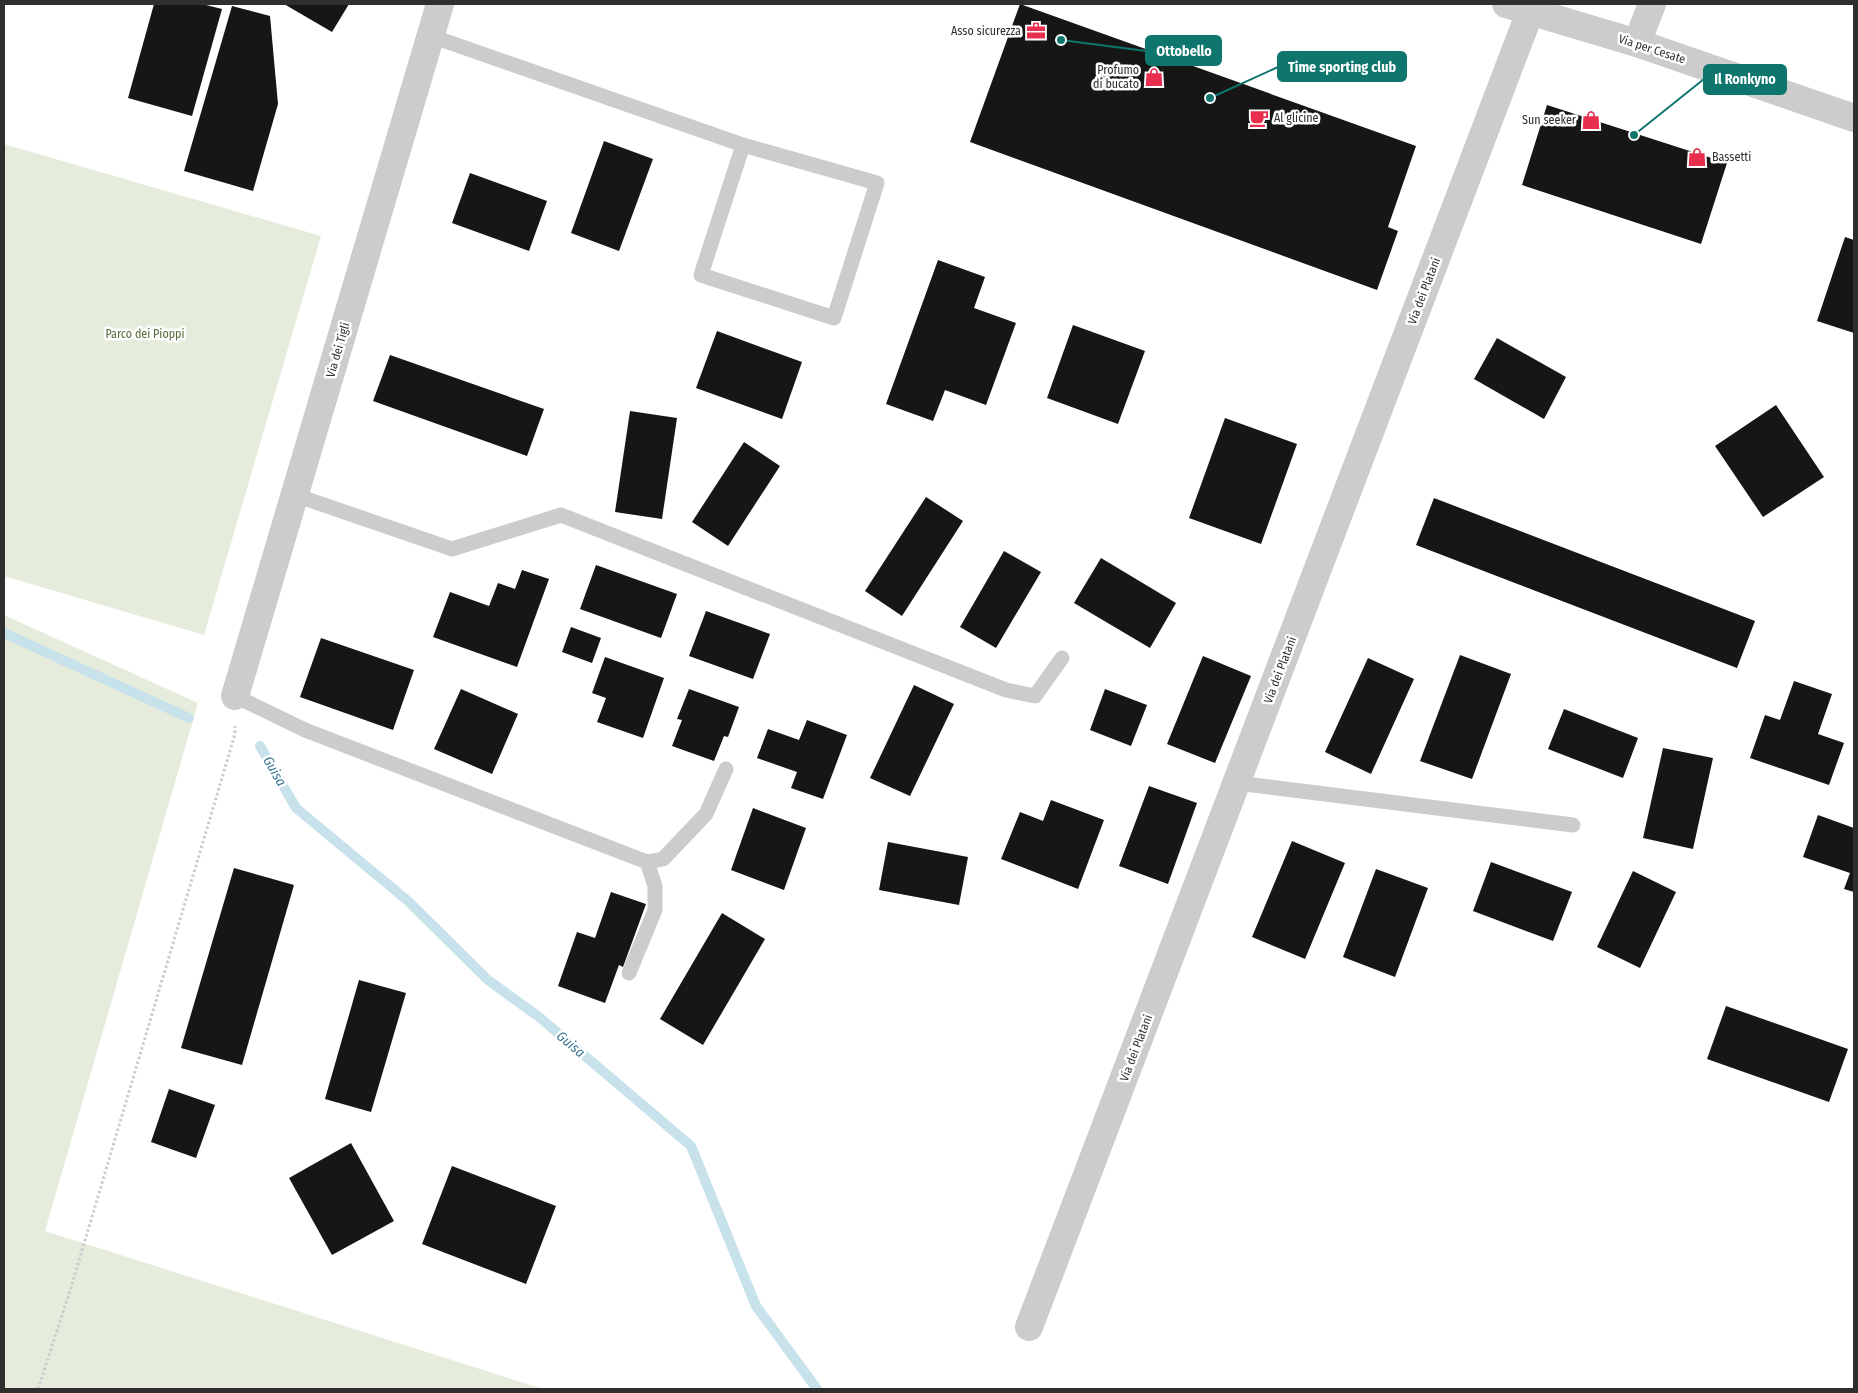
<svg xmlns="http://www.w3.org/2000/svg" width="1858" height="1393" viewBox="0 0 1858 1393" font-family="'Fira Sans Condensed',sans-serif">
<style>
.green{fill:#e6ecdc}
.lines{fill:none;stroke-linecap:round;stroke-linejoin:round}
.stream{stroke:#c8e2ec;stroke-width:10}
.building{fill:#161616}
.path{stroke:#ccc;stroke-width:3;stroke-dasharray:2.5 2.5;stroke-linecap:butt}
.lane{stroke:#ccc;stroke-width:15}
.street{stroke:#ccc;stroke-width:28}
.labels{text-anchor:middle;stroke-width:5;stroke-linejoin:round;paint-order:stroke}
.poi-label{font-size:12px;fill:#2f2f2f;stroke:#fff;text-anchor:end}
.street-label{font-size:12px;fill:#2f2f2f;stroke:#fff}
.park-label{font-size:12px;fill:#566b3b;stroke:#fff}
.water-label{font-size:14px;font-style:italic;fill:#3b7992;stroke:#fff}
.leader{fill:none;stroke:#0f766e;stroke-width:2}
.callout-dot{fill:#0f766e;stroke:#fff;stroke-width:2}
.callout{fill:#0f766e;stroke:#0f766e;stroke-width:2}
.callout-label{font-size:14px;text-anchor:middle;font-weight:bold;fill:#fff}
</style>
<rect width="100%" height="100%" fill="#fff"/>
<g class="green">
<path d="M 4,144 L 321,236 L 204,635 L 4,576 Z"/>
<path d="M 4,615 L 198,703 L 45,1231 L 543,1389 L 4,1389 Z"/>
</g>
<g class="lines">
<g class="stream">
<path d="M 4,633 L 189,718"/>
<path d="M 260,746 L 296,808 L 408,901 L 488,980 L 539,1017 L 691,1146 L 756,1306 L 817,1389"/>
</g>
</g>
<g class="building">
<path d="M 154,4 L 202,4 L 222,9 L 192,116 L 128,98 Z"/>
<path d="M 284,4 L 349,4 L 332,32 Z"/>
<path d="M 1020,4 L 1416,146 L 1388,227 L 1398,231 L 1377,290 L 970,142 Z"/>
<path d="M 232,6 L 270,16 L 278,104 L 253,191 L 184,171 Z"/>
<path d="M 1547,105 L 1727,163 L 1701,244 L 1522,185 Z"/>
<path d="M 604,141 L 653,159 L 619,251 L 571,233 Z"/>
<path d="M 470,173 L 547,201 L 529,251 L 452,223 Z"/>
<path d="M 1845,237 L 1854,240 L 1854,333 L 1817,321 Z"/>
<path d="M 938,260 L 985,277 L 974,308 L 1016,323 L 986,405 L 945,390 L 933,421 L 886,404 Z"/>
<path d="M 1073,325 L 1145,351 L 1118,424 L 1047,398 Z"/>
<path d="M 717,331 L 802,362 L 782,419 L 696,388 Z"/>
<path d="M 1497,338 L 1566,377 L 1544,419 L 1474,379 Z"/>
<path d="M 390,355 L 544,409 L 527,456 L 373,401 Z"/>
<path d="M 1776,405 L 1824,477 L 1763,517 L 1715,446 Z"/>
<path d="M 630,411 L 677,418 L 662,519 L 615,512 Z"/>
<path d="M 1225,418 L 1297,444 L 1261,544 L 1189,518 Z"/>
<path d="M 744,442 L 780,466 L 728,546 L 692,522 Z"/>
<path d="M 926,497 L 963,521 L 902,616 L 865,591 Z"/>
<path d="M 1434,498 L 1755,621 L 1737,668 L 1416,545 Z"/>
<path d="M 1004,551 L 1041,572 L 996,648 L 960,627 Z"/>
<path d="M 1101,558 L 1176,603 L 1150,648 L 1074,603 Z"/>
<path d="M 596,565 L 677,594 L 661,638 L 580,609 Z"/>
<path d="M 522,570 L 549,579 L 517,667 L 433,637 L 450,592 L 489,606 L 498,583 L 515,589 Z"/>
<path d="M 706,611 L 770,634 L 753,679 L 689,656 Z"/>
<path d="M 571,627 L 601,638 L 592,663 L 562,652 Z"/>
<path d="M 321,638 L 414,670 L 393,730 L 300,697 Z"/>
<path d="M 1460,655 L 1511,674 L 1472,779 L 1420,761 Z"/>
<path d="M 1203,656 L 1251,676 L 1215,763 L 1167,744 Z"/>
<path d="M 605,657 L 664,678 L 643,738 L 597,722 L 606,698 L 592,693 Z"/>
<path d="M 1368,658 L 1414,679 L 1371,774 L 1325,752 Z"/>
<path d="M 1794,681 L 1832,694 L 1818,734 L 1844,743 L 1829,785 L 1750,758 L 1765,715 L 1780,720 Z"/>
<path d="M 914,685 L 954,704 L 910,796 L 870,778 Z"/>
<path d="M 461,689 L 518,714 L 492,774 L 434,749 Z"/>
<path d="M 689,689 L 739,707 L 728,737 L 724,736 L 714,761 L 672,746 L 682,720 L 677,719 Z"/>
<path d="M 1105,689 L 1147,705 L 1131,746 L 1090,730 Z"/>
<path d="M 1564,709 L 1638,738 L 1623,778 L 1548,749 Z"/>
<path d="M 807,720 L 847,735 L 823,799 L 791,788 L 797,772 L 757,758 L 768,729 L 799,740 Z"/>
<path d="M 1663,748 L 1713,758 L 1693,849 L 1643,838 Z"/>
<path d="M 1149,786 L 1197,803 L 1168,884 L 1119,866 Z"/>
<path d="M 1051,800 L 1104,820 L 1078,889 L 1001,859 L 1020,812 L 1043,821 Z"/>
<path d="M 753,808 L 806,828 L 784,890 L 731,870 Z"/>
<path d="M 1818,815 L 1854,828 L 1854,892 L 1844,889 L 1850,873 L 1803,857 Z"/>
<path d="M 1292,841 L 1345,863 L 1305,959 L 1252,937 Z"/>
<path d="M 888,842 L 968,857 L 959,905 L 879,890 Z"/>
<path d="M 1491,862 L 1572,892 L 1553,941 L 1473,911 Z"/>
<path d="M 234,868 L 294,885 L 242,1065 L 181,1048 Z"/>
<path d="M 1376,869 L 1428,888 L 1395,977 L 1343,957 Z"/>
<path d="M 1633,871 L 1676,892 L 1640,968 L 1597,947 Z"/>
<path d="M 611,892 L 646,904 L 623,967 L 619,965 L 605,1003 L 558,986 L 577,932 L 595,938 Z"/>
<path d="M 722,913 L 765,939 L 703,1045 L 660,1019 Z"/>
<path d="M 359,980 L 406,993 L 371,1112 L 325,1099 Z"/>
<path d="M 1726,1006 L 1848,1049 L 1829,1102 L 1707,1059 Z"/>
<path d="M 169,1089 L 215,1105 L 196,1158 L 151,1142 Z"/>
<path d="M 351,1143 L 394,1221 L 332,1255 L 289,1178 Z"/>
<path d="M 452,1166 L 556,1206 L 526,1284 L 422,1244 Z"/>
</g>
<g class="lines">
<path class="path" d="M 38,1389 L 70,1291 L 235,734 L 235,726"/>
<g class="lane">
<path d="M 431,36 L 743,145 L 877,183 L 834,318 L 701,275 L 743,145"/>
<path d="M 295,495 L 452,549 L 561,515 L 1006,690 L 1035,696 L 1062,658"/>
<path d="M 235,696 L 305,730 L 647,862 L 663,859 L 706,814 L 726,769"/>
<path d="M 1237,783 L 1573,825"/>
<path d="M 629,973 L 655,910 L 655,886 L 647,862"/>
</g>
<g class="street">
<path d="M 1506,4 L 1637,43 L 1854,118"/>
<path d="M 1637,43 L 1652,4"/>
<path d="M 235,696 L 440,4"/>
<path d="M 1029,1327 L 1530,12"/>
</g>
</g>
<defs>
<g id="office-bare" transform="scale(1.5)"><path d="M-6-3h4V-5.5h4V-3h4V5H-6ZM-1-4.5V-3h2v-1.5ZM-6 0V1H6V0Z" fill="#e82e4e" stroke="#fff" stroke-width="2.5" paint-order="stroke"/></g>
<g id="shop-bare" transform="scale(1.5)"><path d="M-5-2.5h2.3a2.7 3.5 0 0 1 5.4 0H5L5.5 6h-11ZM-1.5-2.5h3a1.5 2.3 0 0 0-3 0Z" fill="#e82e4e" stroke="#fff" stroke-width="2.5" paint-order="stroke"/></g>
<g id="cafe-bare" transform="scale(1.5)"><path d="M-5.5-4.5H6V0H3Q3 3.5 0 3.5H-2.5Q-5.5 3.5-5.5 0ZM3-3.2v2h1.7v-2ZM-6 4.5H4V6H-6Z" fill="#e82e4e" stroke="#fff" stroke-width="2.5" paint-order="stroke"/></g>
</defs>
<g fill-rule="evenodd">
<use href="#office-bare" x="1036" y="31"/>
<use href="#shop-bare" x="1154" y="77"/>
<use href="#cafe-bare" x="1259" y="118"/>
<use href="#shop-bare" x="1591" y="120"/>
<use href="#shop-bare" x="1697" y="157"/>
</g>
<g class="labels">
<g class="poi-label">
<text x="1021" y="35">Asso sicurezza</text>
<text x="1139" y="74">Profumo<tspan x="1139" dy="14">di bucato</tspan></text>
<text x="1274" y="122" text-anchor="start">Al glicine</text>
<text x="1576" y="124">Sun seeker</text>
<text x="1712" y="161" text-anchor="start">Bassetti</text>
</g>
<g class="street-label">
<text transform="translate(1652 49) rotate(18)" y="4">Via per Cesate</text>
<text transform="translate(1424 291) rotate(-69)" y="4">Via dei Platani</text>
<text transform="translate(338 350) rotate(-74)" y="4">Via dei Tigli</text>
<text transform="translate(1280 670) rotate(-69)" y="4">Via dei Platani</text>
<text transform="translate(1136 1048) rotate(-69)" y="4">Via dei Platani</text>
</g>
<g class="park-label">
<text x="145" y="338">Parco dei Pioppi</text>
</g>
<g class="water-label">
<text transform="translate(275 771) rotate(60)" y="5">Guisa</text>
<text transform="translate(571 1044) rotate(40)" y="5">Guisa</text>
</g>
</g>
<path class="leader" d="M1061 40L1146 51M1210 98L1278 67M1634 135L1704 79"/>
<g class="callout-dot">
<circle cx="1061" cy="40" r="5"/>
<circle cx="1210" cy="98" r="5"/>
<circle cx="1634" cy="135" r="5"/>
</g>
<g class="callout">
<rect x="1146" y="36" width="75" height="29" rx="5"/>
<rect x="1278" y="52" width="128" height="29" rx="5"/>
<rect x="1704" y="65" width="82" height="29" rx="5"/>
</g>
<g class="callout-label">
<text x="1184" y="56">Ottobello</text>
<text x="1342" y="72">Time sporting club</text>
<text x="1745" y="84">Il Ronkyno</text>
</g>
<rect width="1858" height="1393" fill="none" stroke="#2f2f2f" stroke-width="10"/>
</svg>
